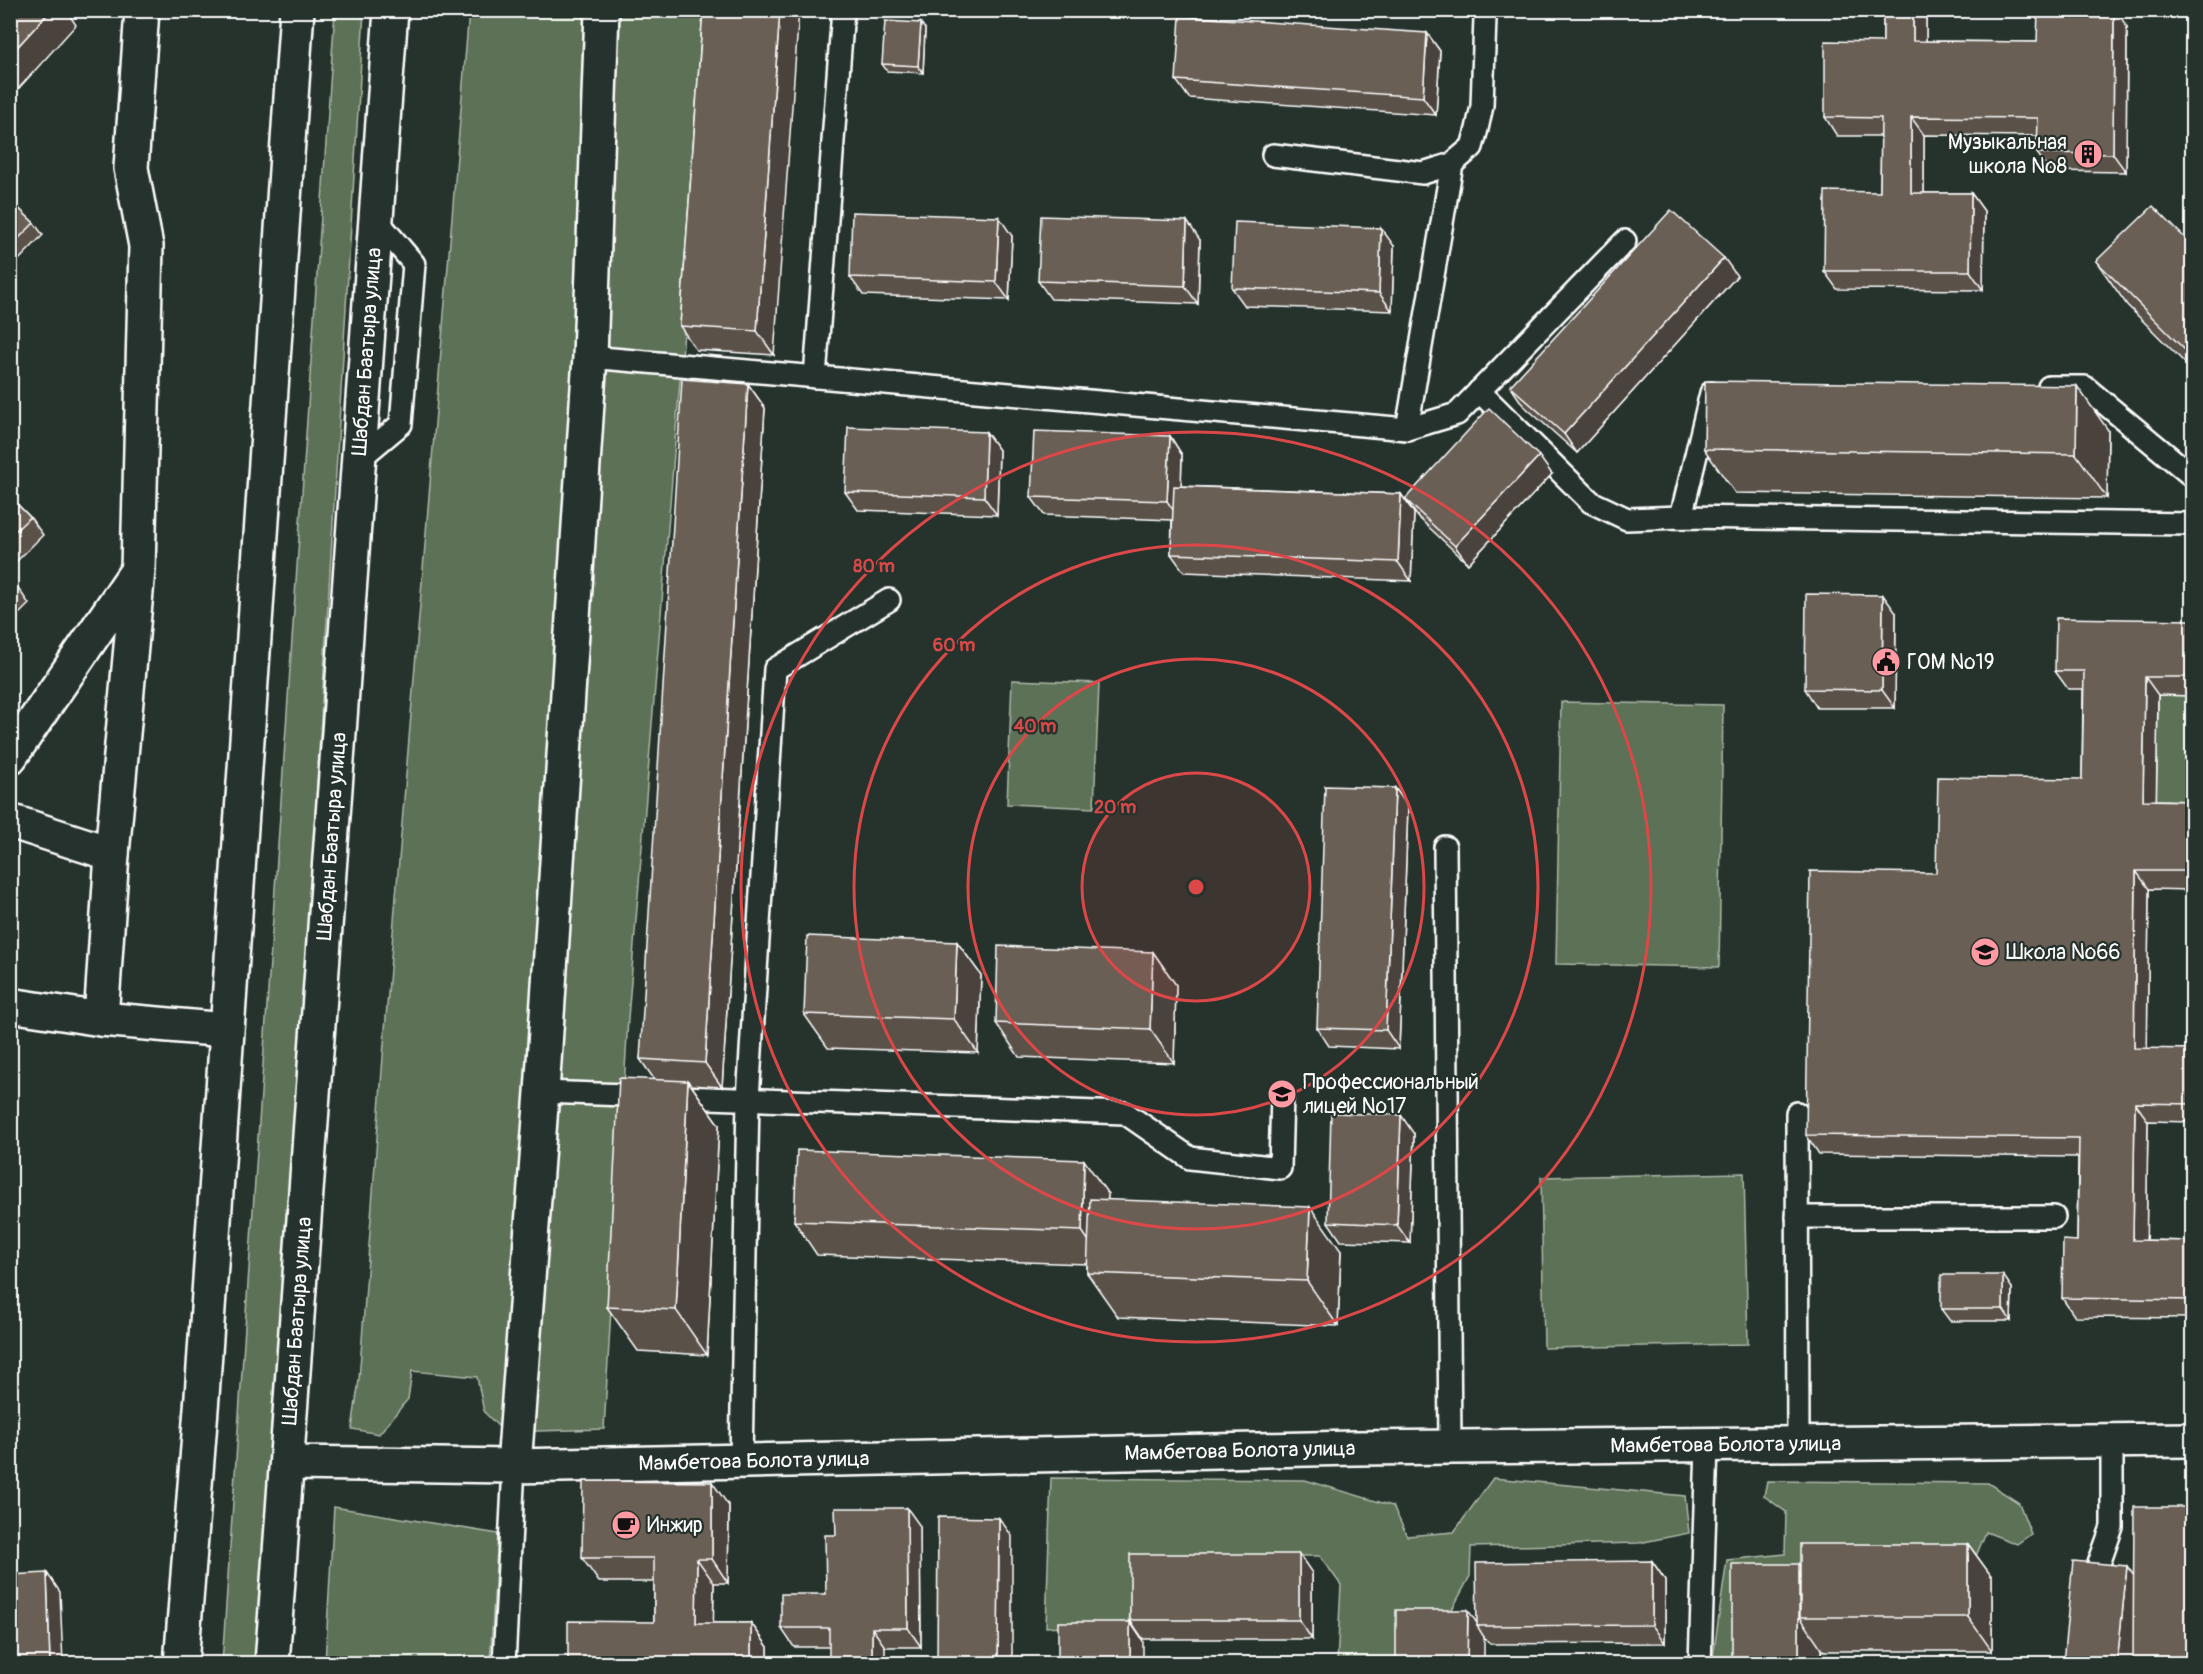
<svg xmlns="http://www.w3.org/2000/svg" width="2203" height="1674" viewBox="0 0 2203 1674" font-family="Pangolin,sans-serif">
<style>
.green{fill:#5c7155;stroke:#aeb8aa;stroke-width:1.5}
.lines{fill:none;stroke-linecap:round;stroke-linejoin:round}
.lane-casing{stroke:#fff;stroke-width:26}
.street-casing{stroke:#fff;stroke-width:38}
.secondary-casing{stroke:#fff;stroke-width:38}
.primary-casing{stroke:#fff;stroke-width:38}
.lane{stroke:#26332d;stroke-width:21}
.street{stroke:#26332d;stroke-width:33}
.secondary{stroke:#26332d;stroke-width:33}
.primary{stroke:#26332d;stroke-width:33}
.wall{fill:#5a5149;stroke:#fff;stroke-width:1.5}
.shaded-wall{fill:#4a423c;stroke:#fff;stroke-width:1.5}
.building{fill:#695e55;stroke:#fff;stroke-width:1.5}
.ring{fill:none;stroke:#dc4848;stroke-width:3}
.labels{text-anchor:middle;stroke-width:4.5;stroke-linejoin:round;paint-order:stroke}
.poi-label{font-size:21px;fill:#fff;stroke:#26332d;text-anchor:start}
.street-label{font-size:21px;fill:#fff;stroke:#26332d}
.centre{fill:#dc4848;stroke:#26332d;stroke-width:3}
.ring-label{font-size:18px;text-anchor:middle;font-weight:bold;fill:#dc4848;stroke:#26332d;stroke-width:4.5;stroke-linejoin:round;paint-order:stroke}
</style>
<rect width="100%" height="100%" fill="#26332d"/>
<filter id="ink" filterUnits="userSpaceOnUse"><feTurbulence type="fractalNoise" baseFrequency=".0167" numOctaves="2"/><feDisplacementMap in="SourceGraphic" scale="12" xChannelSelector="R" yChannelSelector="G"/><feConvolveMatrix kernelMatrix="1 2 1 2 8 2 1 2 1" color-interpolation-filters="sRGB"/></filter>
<g filter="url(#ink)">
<g class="green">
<path d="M 335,11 L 364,11 L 303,1016 L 255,1663 L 222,1664 Z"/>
<path d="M 469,11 L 707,11 L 687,295 L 628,1018 L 604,1429 L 504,1432 L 484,1412 L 477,1377 L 412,1371 L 408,1399 L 379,1434 L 352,1429 L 359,1380 L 385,1030 Z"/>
<path d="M 1012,680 L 1099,683 L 1094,808 L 1007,804 Z"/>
<path d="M 2158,695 L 2192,696 L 2192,819 L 2156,818 Z"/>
<path d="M 1561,702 L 1723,705 L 1719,967 L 1556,964 Z"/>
<path d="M 1744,1173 L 1748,1344 L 1544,1348 L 1541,1177 Z"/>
<path d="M 1051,1478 L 1305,1480 L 1393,1506 L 1407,1536 L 1454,1532 L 1493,1478 L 1685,1496 L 1689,1533 L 1639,1543 L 1471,1547 L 1470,1576 L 1449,1615 L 1403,1663 L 1337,1663 L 1341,1585 L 1320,1556 L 1134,1556 L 1129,1622 L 1046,1627 Z"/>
<path d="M 1767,1481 L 1988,1483 L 2019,1503 L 2031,1534 L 2017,1544 L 1986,1532 L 1974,1561 L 1738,1663 L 1712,1664 L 1727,1560 L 1785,1554 L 1786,1512 L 1764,1496 Z"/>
<path d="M 334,1507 L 498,1534 L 490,1663 L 325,1663 Z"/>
</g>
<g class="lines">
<g class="lane-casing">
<g id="lane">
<path d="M 1273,155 L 1423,173 L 1452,164 L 1472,147 L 1477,129 L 1482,106 L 1485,17 L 1488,10"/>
<path d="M 590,357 L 1407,429 L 1457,414 L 1625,241"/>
<path d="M 815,377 L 843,10"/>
<path d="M 2049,387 L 2085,387 L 2192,476"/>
<path d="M 1479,391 L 1591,502 L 1627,519 L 1681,517 L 2192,524"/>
<path d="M 1407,429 L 1452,164"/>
<path d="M 358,460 L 401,424 L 414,264 L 376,219"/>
<path d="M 1681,517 L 1711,393"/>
<path d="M 1445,847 L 1450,1446"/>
<path d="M 542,1092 L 1125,1113 L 1190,1158 L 1280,1168 L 1282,1094"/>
<path d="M 1797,1113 L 1798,1444"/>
<path d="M 1797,1217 L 2054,1217"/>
<path d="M 741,1460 L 748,1099 L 775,669 L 889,600"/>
<path d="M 2090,1589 L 2112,1527 L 2112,1441"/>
<path d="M 504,1664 L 514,1466"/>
<path d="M 1700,1664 L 1707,1445"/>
</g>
</g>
<g class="street-casing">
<g id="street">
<path d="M 10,757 L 137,571"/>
<path d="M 10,821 L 112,854"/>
<path d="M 10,1005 L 101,1019 L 226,1030"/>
<path d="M 101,1019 L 112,854 L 138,570 L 146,246 L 131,168 L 142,10"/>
<path d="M 514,1466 L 542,1092 L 590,357 L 602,10"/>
</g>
</g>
<g class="secondary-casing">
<g id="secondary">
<path id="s1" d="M 288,1463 L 514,1466 L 1355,1448 L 2192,1440"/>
</g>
</g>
<g class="primary-casing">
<g id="primary">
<path d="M 181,1664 L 202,1396 L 297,10"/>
<path id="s2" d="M 272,1664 L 391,10"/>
</g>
</g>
<use href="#lane" class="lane"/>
<use href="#street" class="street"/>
<use href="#secondary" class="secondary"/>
<use href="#primary" class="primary"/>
</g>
<g class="wall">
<path d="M 703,10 L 774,355 L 696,350 L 680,326 Z"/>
<path d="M 1883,10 L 1926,10 L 1926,41 L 2037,42 L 2127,27 L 2126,172 L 2050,171 L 2037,153 L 2037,136 L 1924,135 L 1924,193 L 1971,193 L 1984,211 L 1983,290 L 1837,289 L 1824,271 L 1880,192 L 1881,136 L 1837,136 L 1825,117 L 1883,42 Z"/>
<path d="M 925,29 L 923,73 L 887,71 L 882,64 Z"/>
<path d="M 1427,33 L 1440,51 L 1436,115 L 1189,98 L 1176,80 Z"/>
<path d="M 10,200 L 34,223 L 43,235 L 10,269 Z"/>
<path d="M 1012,236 L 1009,300 L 863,295 L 850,277 Z"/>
<path d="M 1200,240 L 1198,304 L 1051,299 L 1038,281 Z"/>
<path d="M 1394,246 L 1392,311 L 1245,306 L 1232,288 Z"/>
<path d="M 2193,246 L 2193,371 L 2127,305 L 2096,261 Z"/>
<path d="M 1737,276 L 1577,453 L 1523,405 L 1510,386 Z"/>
<path d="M 748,384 L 765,408 L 722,1087 L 691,1085 L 719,1125 L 707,1355 L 638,1351 L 607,1307 L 654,1079 L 640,1059 Z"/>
<path d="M 2108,430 L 2107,498 L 1735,493 L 1704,449 Z"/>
<path d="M 986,432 L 999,450 L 997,515 L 858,510 L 845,492 Z"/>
<path d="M 1170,436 L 1182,455 L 1181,486 L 1401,494 L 1414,513 L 1411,581 L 1184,572 L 1171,554 L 1172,520 L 1044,515 L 1031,497 Z"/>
<path d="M 1552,474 L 1468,564 L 1418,517 L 1405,499 Z"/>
<path d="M 10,497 L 30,517 L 43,535 L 10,568 Z"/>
<path d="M 10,580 L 16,585 L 29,604 L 10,623 Z"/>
<path d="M 1896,613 L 1895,708 L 1817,708 L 1805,689 Z"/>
<path d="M 2193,620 L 2193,696 L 2158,695 L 2156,800 L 2193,801 L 2193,890 L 2149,889 L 2147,1049 L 2193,1049 L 2193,1122 L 2148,1121 L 2146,1240 L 2193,1241 L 2193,1318 L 2075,1317 L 2062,1298 L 2077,1241 L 2078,1157 L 1819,1154 L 1806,1135 L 1936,873 L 2082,779 L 2083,689 L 2068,689 L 2055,671 Z"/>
<path d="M 1395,788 L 1408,806 L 1399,1049 L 1329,1046 L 1317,1028 Z"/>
<path d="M 957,942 L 981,975 L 978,1053 L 828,1048 L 804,1014 Z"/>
<path d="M 1153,952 L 1176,985 L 1174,1063 L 1019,1057 L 996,1023 Z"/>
<path d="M 1414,1134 L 1410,1243 L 1341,1241 L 1328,1222 Z"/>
<path d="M 1108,1194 L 1107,1200 L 1341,1251 L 1338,1326 L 1118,1317 L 1087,1273 L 1087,1264 L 817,1255 L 794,1221 Z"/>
<path d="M 2012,1288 L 2011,1321 L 1950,1321 L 1941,1309 Z"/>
<path d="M 729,1506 L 728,1583 L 714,1583 L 713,1623 L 751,1623 L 768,1647 L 768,1664 L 569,1664 L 568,1661 L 654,1622 L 654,1582 L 599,1582 L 582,1558 Z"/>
<path d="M 920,1526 L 921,1647 L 794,1647 L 781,1628 L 826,1594 L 836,1535 Z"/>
<path d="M 1968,1544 L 1992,1577 L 1992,1651 L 1824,1651 L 1822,1649 L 1822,1664 L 1732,1664 L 1800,1566 Z"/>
<path d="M 1652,1561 L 1665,1580 L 1665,1643 L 1490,1644 L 1484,1637 L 1396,1664 L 1477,1622 Z"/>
<path d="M 1312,1573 L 1312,1639 L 1143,1639 L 1130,1620 Z"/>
</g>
<g class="shaded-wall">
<path d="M 51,10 L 66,10 L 76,25 L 10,98 L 10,55 Z"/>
<path d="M 780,10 L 799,10 L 774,355 L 757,331 Z"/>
<path d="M 1913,10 L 1926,10 L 1926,59 L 1913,41 Z"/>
<path d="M 2114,10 L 2116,10 L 2127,27 L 2126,172 L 2113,154 Z"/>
<path d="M 921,23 L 925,29 L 923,73 L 918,66 Z"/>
<path d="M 1427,33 L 1440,51 L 1436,115 L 1423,97 Z"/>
<path d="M 1911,117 L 1924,135 L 1924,211 L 1911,193 Z"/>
<path d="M 1971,193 L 1984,211 L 1983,290 L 1970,271 Z"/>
<path d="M 999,217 L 1012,236 L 1009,300 L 996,282 Z"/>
<path d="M 1187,221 L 1200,240 L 1198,304 L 1185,286 Z"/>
<path d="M 1381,228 L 1394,246 L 1392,311 L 1379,293 Z"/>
<path d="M 1724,258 L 1737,276 L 1577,453 L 1564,434 Z"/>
<path d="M 748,384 L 765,408 L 722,1087 L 705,1063 Z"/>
<path d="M 2077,386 L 2108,430 L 2107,498 L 2076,454 Z"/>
<path d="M 986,432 L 999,450 L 997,515 L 984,497 Z"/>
<path d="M 1170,436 L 1182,455 L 1180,520 L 1167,501 Z"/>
<path d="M 1539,456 L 1552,474 L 1468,564 L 1455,546 Z"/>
<path d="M 1401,494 L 1414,513 L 1411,581 L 1398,562 Z"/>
<path d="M 1883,595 L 1896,613 L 1895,708 L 1882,690 Z"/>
<path d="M 2145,677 L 2158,695 L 2156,818 L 2143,800 Z"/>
<path d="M 1395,788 L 1408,806 L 1399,1049 L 1386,1030 Z"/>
<path d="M 2136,871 L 2149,889 L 2147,1067 L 2134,1048 Z"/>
<path d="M 957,942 L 981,975 L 978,1053 L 954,1019 Z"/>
<path d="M 1153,952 L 1176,985 L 1174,1063 L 1150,1029 Z"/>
<path d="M 688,1081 L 719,1125 L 707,1355 L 676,1310 Z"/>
<path d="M 2135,1103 L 2148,1121 L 2146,1259 L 2133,1240 Z"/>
<path d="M 1401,1115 L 1414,1134 L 1410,1243 L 1397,1225 Z"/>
<path d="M 1084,1160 L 1108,1194 L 1105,1265 L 1082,1231 Z"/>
<path d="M 1310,1207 L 1341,1251 L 1338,1326 L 1307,1281 Z"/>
<path d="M 2003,1275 L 2012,1288 L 2011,1321 L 2003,1309 Z"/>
<path d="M 712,1482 L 729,1506 L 728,1583 L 712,1559 Z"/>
<path d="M 907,1508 L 920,1526 L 921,1647 L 908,1628 Z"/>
<path d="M 999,1518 L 1012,1536 L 1012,1664 L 998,1664 Z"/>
<path d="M 1968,1544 L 1992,1577 L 1992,1651 L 1968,1617 Z"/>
<path d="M 1299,1554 L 1312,1573 L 1312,1639 L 1299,1620 Z"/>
<path d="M 697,1559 L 714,1583 L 713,1647 L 696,1623 Z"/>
<path d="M 1652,1561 L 1665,1580 L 1665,1643 L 1652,1625 Z"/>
<path d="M 1799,1564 L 1822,1598 L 1800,1617 L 1822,1649 L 1822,1664 L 1799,1664 Z"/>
<path d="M 2127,1566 L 2151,1600 L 2144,1664 L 2117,1664 Z"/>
<path d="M 47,1573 L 60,1592 L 63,1664 L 50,1664 Z"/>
<path d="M 1468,1610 L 1479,1626 L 1477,1626 L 1484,1637 L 1484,1664 L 1467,1664 Z"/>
<path d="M 1130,1622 L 1143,1641 L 1143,1664 L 1130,1664 Z"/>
<path d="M 751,1623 L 768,1647 L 768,1664 L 751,1664 Z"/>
<path d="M 872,1628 L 885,1647 L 885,1664 L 872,1664 Z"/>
</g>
<g class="building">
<path d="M 10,10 L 51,10 L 10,55 Z"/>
<path d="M 703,10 L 780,10 L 757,331 L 680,326 Z"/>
<path d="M 1883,10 L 1913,10 L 1913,41 L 2037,42 L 2038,10 L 2114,10 L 2113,154 L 2037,153 L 2038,118 L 1911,117 L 1911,193 L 1971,193 L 1970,271 L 1824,271 L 1825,191 L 1880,192 L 1881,118 L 1825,117 L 1825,41 L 1883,42 Z"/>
<path d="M 1180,16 L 1427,33 L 1423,97 L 1176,80 Z"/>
<path d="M 885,21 L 921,23 L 918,66 L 882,64 Z"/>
<path d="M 10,200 L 34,223 L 10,247 Z"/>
<path d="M 2153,206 L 2193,246 L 2193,358 L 2096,261 Z"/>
<path d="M 1671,210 L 1724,258 L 1564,434 L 1510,386 Z"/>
<path d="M 852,212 L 999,217 L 996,282 L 850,277 Z"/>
<path d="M 1041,216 L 1187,221 L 1185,286 L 1038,281 Z"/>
<path d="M 1235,222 L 1381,228 L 1379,293 L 1232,288 Z"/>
<path d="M 682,379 L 748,384 L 705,1063 L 640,1059 Z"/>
<path d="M 1705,381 L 2077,386 L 2076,454 L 1704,449 Z"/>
<path d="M 1489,408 L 1539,456 L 1455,546 L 1405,499 Z"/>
<path d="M 848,427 L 986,432 L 984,497 L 845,492 Z"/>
<path d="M 1034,431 L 1170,436 L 1167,501 L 1031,497 Z"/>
<path d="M 1174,486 L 1401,494 L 1398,562 L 1171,554 Z"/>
<path d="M 10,497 L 30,517 L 10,536 Z"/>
<path d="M 10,580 L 16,585 L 10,591 Z"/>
<path d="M 1806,594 L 1883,595 L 1882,690 L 1805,689 Z"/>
<path d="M 2056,618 L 2193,620 L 2193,677 L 2145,677 L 2143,800 L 2193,801 L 2193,871 L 2136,871 L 2134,1048 L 2193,1049 L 2193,1104 L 2135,1103 L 2133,1240 L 2193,1241 L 2193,1300 L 2062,1298 L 2063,1240 L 2077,1241 L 2079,1138 L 1806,1135 L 1810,871 L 1936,873 L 1938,777 L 2082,779 L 2084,671 L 2055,671 Z"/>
<path d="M 1325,786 L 1395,788 L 1386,1030 L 1317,1028 Z"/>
<path d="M 807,936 L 957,942 L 954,1019 L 804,1014 Z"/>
<path d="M 998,946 L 1153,952 L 1150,1029 L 996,1023 Z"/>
<path d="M 619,1078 L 688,1081 L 676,1310 L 607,1307 Z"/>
<path d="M 1331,1113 L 1401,1115 L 1397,1225 L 1328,1222 Z"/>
<path d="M 797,1150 L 1084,1160 L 1082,1231 L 794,1221 Z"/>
<path d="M 1090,1199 L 1310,1207 L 1307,1281 L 1087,1273 Z"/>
<rect x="1941" y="1275" width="62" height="34"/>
<path d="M 583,1481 L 712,1482 L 712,1559 L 697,1559 L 696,1623 L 751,1623 L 751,1664 L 605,1664 L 605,1662 L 568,1661 L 568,1621 L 654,1622 L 654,1558 L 582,1558 Z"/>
<path d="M 2134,1507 L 2193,1507 L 2193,1664 L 2133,1664 Z"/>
<path d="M 835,1508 L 907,1508 L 908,1628 L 872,1628 L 872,1664 L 829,1664 L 829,1628 L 781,1628 L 781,1594 L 826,1594 L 825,1535 L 836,1535 Z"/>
<path d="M 938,1517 L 999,1518 L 998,1664 L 937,1664 Z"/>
<rect x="1800" y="1544" width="168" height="73"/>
<rect x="1130" y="1554" width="169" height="66"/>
<path d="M 1652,1561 L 1652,1625 L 1477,1626 L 1476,1563 Z"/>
<path d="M 2073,1561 L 2127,1566 L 2117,1664 L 2074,1664 L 2063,1663 Z"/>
<rect x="1732" y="1564" width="67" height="100"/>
<path d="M 47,1573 L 50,1664 L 10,1664 L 10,1575 Z"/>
<path d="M 1396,1610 L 1468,1610 L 1467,1664 L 1396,1664 Z"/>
<rect x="1058" y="1622" width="72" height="42"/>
</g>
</g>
<circle cx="1196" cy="887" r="114" fill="#dc4848" fill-opacity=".12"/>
<g class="ring">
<circle cx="1196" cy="887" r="114"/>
<circle cx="1196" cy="887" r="228"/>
<circle cx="1196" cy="887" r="342"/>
<circle cx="1196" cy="887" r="455"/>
</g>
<defs>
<g id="building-disc" transform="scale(1.5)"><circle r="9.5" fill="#ff9aa2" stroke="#26332d"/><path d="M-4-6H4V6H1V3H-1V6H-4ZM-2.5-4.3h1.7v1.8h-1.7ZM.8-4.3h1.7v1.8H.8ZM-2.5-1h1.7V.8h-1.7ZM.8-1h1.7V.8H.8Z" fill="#111"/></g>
<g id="civic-disc" transform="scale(1.5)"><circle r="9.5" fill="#ff9aa2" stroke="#26332d"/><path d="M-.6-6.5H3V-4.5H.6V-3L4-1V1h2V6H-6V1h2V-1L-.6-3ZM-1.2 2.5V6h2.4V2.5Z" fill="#111"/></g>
<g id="school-disc" transform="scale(1.5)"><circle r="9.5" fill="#ff9aa2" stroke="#26332d"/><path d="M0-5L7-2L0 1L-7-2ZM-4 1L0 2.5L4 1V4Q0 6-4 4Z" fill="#111"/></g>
<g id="university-disc" transform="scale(1.5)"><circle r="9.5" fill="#ff9aa2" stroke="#26332d"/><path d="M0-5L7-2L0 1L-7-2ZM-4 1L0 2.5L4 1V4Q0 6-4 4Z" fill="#111"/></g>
<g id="cafe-disc" transform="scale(1.5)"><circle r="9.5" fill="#ff9aa2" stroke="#26332d"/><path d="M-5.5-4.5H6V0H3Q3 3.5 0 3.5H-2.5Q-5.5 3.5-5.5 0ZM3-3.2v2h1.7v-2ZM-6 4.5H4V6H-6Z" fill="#111"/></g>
</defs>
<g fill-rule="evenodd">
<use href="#building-disc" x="2088" y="154"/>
<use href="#civic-disc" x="1886" y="662"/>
<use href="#school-disc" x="1985" y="952"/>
<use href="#university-disc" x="1282" y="1094"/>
<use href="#cafe-disc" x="626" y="1525"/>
</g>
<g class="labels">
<g class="poi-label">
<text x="2067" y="149" text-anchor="end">Музыкальная<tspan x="2067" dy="24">школа №8</tspan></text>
<text x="1907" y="669">ГОМ №19</text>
<text x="2006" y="959">Школа №66</text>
<text x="1303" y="1089">Профессиональный<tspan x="1303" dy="24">лицей №17</tspan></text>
<text x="647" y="1532">Инжир</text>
</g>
<g class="street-label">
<text dy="7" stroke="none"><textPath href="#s2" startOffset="1316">Шабдан Баатыра улица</textPath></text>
<text dy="7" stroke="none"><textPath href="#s2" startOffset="830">Шабдан Баатыра улица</textPath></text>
<text dy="7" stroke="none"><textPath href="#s2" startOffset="344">Шабдан Баатыра улица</textPath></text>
<text dy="7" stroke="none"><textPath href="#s1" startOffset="1438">Мамбетова Болота улица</textPath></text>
<text dy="7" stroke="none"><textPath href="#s1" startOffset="952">Мамбетова Болота улица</textPath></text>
<text dy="7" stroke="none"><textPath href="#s1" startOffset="466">Мамбетова Болота улица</textPath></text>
</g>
</g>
<circle cx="1196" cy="887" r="9" class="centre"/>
<g class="ring-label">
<text x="874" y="572">80 m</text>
<text x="954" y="651">60 m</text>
<text x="1035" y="732">40 m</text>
<text x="1115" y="813">20 m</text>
</g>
<rect width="2203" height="1674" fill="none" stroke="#26332d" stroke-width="36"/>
<rect x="18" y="18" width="2167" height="1638" fill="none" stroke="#fff" stroke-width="2" filter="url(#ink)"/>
</svg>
